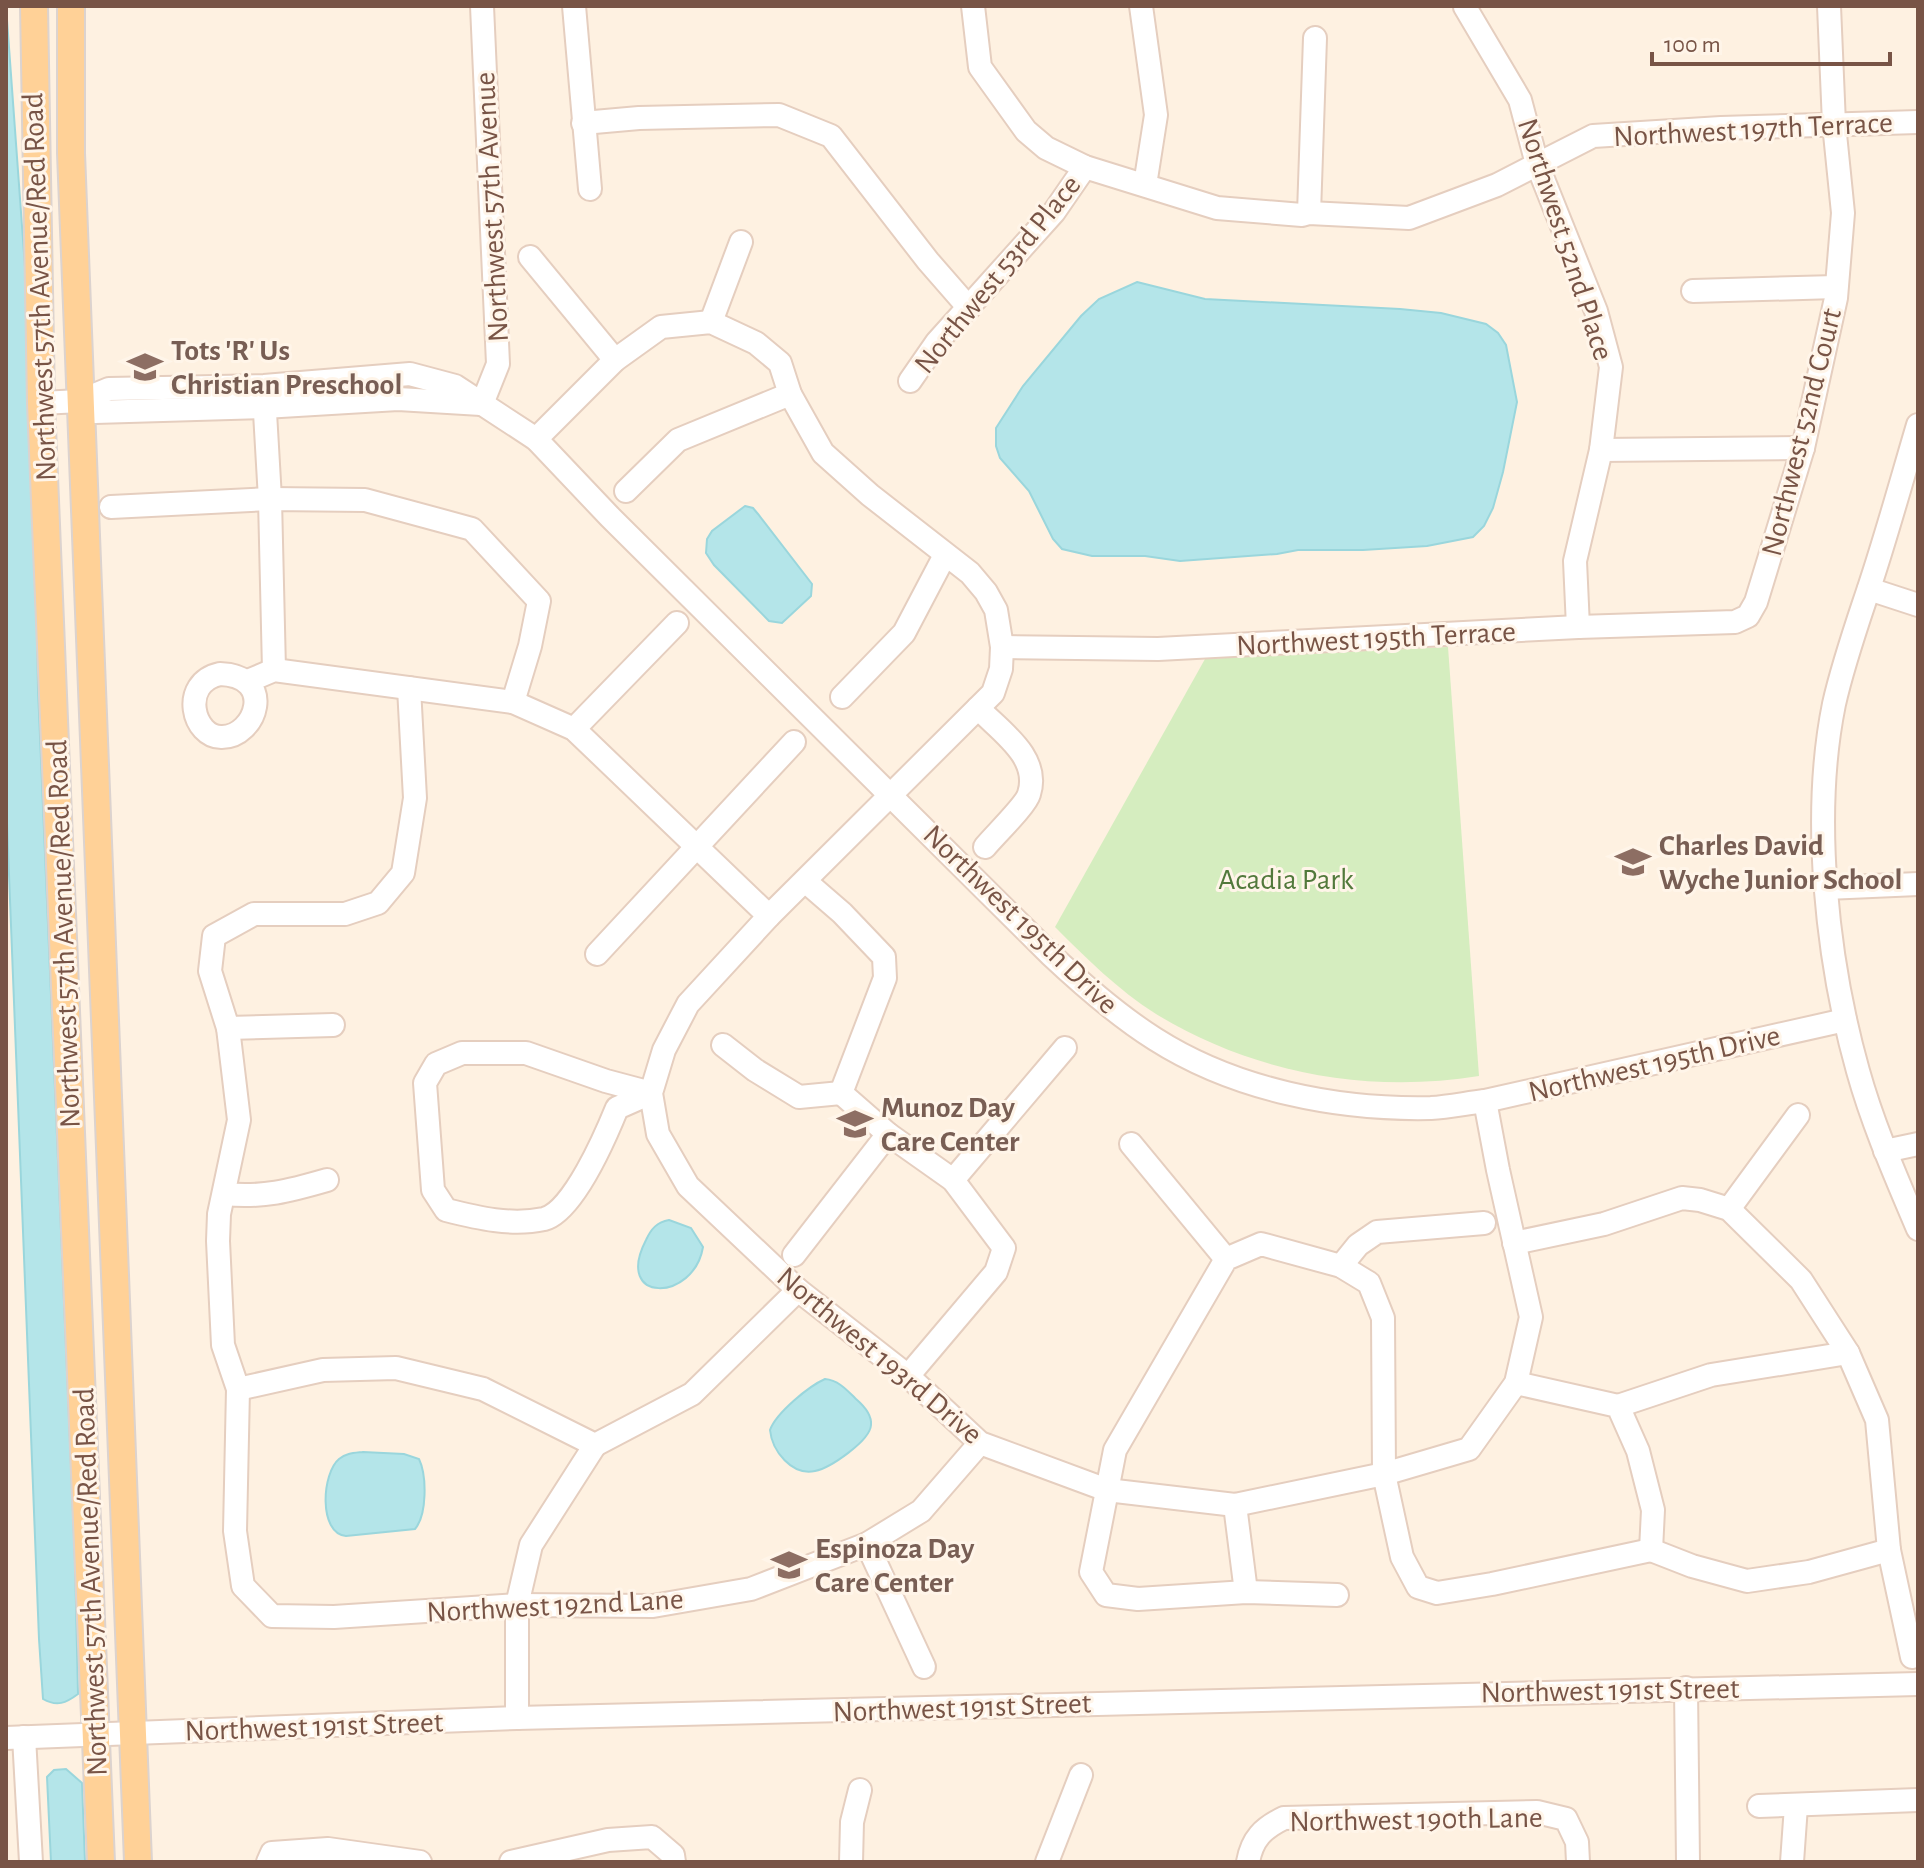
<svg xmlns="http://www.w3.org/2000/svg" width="1924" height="1868" viewBox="0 0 1924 1868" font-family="'Alegreya Sans',sans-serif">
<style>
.green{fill:#d5edbf}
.water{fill:#b4e5e9;stroke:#9ad6dc;stroke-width:2}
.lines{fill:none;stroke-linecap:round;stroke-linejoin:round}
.minor-casing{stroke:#e5cebf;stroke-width:26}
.major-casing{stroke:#dcd3cf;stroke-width:30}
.minor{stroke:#fff;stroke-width:22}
.major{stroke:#ffd197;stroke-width:26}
.labels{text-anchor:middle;stroke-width:6;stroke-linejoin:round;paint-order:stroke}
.street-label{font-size:30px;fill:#785446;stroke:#fff5e9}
.education-label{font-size:30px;font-weight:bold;fill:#785e54;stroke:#fff5e9;text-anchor:start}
.park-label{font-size:30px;fill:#52793b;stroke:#fff5e9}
</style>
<rect width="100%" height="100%" fill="#fef1e1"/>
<path class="green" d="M 1448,647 L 1479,1076 C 1367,1094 1253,1073 1156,1014 C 1118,990 1086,958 1055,927 L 1205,659 Z"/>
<g class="water">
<path d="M 6,6 L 33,377 L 38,689 L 75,1560 L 78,1694 C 66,1703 57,1707 43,1699 L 39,1639 L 6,798 Z"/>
<path d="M 1137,282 L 1205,299 L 1400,309 L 1441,313 L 1486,324 L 1498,333 L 1506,345 L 1517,402 L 1503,472 L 1493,508 L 1484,526 L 1473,537 L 1427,546 L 1363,550 L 1298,550 L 1277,554 L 1180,561 L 1145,556 L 1092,556 L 1062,549 L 1053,539 L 1029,491 L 1000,458 L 996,446 L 996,428 L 1023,386 L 1081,316 L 1099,299 Z"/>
<path d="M 745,506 L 753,508 L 758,514 L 812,584 L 811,596 L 782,623 L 769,621 L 714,565 L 706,553 L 707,539 L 712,531 Z"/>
<path d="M 669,1220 L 691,1228 L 703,1247 C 694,1302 613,1304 646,1240 C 651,1229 657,1222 669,1220 Z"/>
<path d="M 825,1379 C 838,1380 847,1390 856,1399 C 863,1405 872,1415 871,1425 C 870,1441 830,1468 815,1471 C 792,1476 772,1451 770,1430 C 776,1413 809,1386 825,1379 Z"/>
<path d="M 363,1452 L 404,1454 L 419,1459 C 427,1476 427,1515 415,1529 L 346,1536 C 318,1533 322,1473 339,1459 C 346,1453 354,1453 363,1452 Z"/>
<path d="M 66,1769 L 82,1783 L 85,1862 L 51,1862 L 47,1777 L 54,1770 Z"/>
</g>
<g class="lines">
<g class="minor-casing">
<g id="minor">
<path d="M 482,6 L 498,364 L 482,404"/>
<path d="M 574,6 L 590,189"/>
<path d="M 973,6 L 980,67 L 1026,131 L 1046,148 L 1085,167 L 1217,208 L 1302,215 L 1309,213 L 1409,218 L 1497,185 L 1593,136 L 1721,128 L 1918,122"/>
<path d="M 1141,6 L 1156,115 L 1145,185"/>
<path d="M 1465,7 L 1520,100 L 1537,164 L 1596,311 L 1611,367 L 1601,450 L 1575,561 L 1578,627"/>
<path d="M 583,123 L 639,118 L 779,115 L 831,136 L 928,261 L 969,308"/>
<path d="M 1309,213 L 1315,38"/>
<path d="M 530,257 L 615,360"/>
<path d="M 1693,291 L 1836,287"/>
<path d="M 711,322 L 741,242"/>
<path d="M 910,381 L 937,342 L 1054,212 L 1085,167"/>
<path d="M 264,395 L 270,499 L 274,670"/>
<path d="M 80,401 L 95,412 L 264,407 L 398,399 L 481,404"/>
<path d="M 41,403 L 80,401 L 109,389 L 264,386 L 410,374 L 455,386 L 536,439 L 610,517 L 1051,955 C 1084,986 1117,1015 1155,1039 C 1235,1090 1337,1110 1431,1108 C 1449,1107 1467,1103 1485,1101 L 1845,1020"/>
<path d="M 1918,425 C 1902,479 1887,534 1869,588 C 1856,627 1843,664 1834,704 C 1811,817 1827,961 1858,1071 C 1873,1125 1896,1177 1918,1229"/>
<path d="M 536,439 L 615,360 L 661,327 L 711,322 L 756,343 L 780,363 L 790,394 L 823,453 L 870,495 L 970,573 L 986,592 L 996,610 L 1002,647 L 1001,669 L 993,693 L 769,916 L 688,1004 L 664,1050 L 651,1093 L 658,1134 L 688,1186 L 798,1290 L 908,1376 L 980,1443 L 1107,1490 L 1235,1505 L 1384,1474 L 1469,1449 L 1516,1383 L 1531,1317 L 1498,1170 L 1485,1101"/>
<path d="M 1601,450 L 1803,448"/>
<path d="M 626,491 L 678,440 L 790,394"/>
<path d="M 111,507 L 270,499 L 365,500 L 472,529 L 539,601 L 530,646 L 513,702"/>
<path d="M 1869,589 L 1918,605"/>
<path d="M 1002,647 L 1158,649 L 1578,627 L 1735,622 L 1748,616 L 1756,602 L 1803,448 L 1836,298 L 1843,213 L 1834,124 L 1829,6"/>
<path d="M 220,674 C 277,676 256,737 222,737 C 193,738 179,683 220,674 Z"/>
<path d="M 248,681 L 274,670 L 513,702 L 574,729 L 769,916"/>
<path d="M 409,688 L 415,798 L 403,873 L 378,903 L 345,914 L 254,914 L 214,936 L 210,971 L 228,1028 L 239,1120 L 219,1214 L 218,1241 L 223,1345 L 238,1389 L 235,1531 L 243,1586 L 272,1616 L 334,1617 L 517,1605 L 653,1606 L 751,1589 L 867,1544 L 921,1511 L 980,1443"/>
<path d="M 842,697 L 904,633 L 945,555"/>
<path d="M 978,708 C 1000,731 1041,757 1029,794 C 1026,805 994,836 985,847"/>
<path d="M 574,729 L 677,623"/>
<path d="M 805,881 L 842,913 L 884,957 L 885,978 L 841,1093"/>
<path d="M 1826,888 L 1918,884"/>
<path d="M 597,954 L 794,742"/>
<path d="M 228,1028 L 333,1025"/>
<path d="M 723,1045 L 755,1070 L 799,1097 L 841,1093"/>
<path d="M 462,1053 L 526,1053 L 606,1081 L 651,1093 L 617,1108 C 606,1135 573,1212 544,1219 C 511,1226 478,1218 446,1210 L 433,1190 L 425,1083 L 436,1064 Z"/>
<path d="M 841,1093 L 888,1134 L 953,1180 L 1004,1248 L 996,1272 L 908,1376"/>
<path d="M 1131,1144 L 1226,1259"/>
<path d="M 1885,1151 L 1918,1144"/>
<path d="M 953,1180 L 1065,1048"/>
<path d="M 224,1194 C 263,1198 289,1191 327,1180"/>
<path d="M 1729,1209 L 1798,1115"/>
<path d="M 1514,1243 L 1604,1224 L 1682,1198 L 1700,1200 L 1729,1209 L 1801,1280 L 1848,1353 L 1877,1420 L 1889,1550 L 1912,1657"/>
<path d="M 794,1255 L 888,1134"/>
<path d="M 1341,1266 L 1358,1245 L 1377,1232 L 1484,1223"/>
<path d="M 1516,1383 L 1618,1406 L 1638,1451 L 1653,1510 L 1651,1550"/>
<path d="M 238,1389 L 323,1370 L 396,1368 L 483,1389 L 595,1445 L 692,1394 L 798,1290"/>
<path d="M 1618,1406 L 1711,1375 L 1848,1353"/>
<path d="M 1235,1505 L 1246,1592"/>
<path d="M 867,1544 L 924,1667"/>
<path d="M 1651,1550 L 1692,1566 L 1747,1581 L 1809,1572 L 1889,1550"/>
<path d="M 1337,1595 L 1246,1592 L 1138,1599 L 1106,1595 L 1091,1572 L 1115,1450 L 1226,1259 L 1261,1244 L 1341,1266 L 1369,1283 L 1383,1318 L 1384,1474 L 1402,1557 L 1418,1587 L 1437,1593 L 1492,1584 L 1651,1550"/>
<path d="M 1686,1688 L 1688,1862"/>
<path d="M 517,1718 L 517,1605 L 531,1545 L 595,1445"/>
<path d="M 24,1737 L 31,1862"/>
<path d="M 6,1738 L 517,1718 L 1918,1684"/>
<path d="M 1759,1806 L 1918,1800"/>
<path d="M 268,1862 L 272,1853 L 328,1849 L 420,1862"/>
<path d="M 511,1862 L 608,1840 L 652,1837 L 673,1855 L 674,1862"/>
<path d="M 851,1862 L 852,1822 L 860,1790"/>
<path d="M 1047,1862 L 1081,1775"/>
<path d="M 1248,1862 C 1252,1839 1263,1828 1284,1818 L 1537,1812 L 1566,1819 L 1577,1842 L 1578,1862"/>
<path d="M 1792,1862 L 1796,1806"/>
</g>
</g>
<g class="major-casing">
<g id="major">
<path d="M 34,6 L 41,403 L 101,1862"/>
<path d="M 71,6 L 71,153 L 138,1862"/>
</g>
</g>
<use href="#minor" class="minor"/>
<use href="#major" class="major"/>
</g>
<defs>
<g id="school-bare" transform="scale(2.76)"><path d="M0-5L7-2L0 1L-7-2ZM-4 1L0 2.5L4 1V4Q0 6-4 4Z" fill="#8d6e63" stroke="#fff5e9" stroke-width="2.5" paint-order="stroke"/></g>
</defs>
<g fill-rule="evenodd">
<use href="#school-bare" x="145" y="367"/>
<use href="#school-bare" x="1633" y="862"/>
<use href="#school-bare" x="855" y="1124"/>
<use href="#school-bare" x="789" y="1565"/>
</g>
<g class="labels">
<g class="street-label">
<text transform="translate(1753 129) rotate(-3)" y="10">Northwest 197th Terrace</text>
<text transform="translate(491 207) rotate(-93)" y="10">Northwest 57th Avenue</text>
<text transform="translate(1566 239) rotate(72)" y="10">Northwest 52nd Place</text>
<text transform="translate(997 274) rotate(-51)" y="10">Northwest 53rd Place</text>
<text transform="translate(39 287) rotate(-92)" y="10">Northwest 57th Avenue/Red Road</text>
<text transform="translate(1801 432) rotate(-76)" y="10">Northwest 52nd Court</text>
<text transform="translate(1376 638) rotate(-3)" y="10">Northwest 195th Terrace</text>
<text transform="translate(1021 919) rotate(44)" y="10">Northwest 195th Drive</text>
<text transform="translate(63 934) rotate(-92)" y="10">Northwest 57th Avenue/Red Road</text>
<text transform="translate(1654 1063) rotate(-13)" y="10">Northwest 195th Drive</text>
<text transform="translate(880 1355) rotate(40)" y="10">Northwest 193rd Drive</text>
<text transform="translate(90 1582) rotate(-92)" y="10">Northwest 57th Avenue/Red Road</text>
<text transform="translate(555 1605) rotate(-3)" y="10">Northwest 192nd Lane</text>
<text transform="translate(1610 1690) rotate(-1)" y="10">Northwest 191st Street</text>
<text transform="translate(962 1707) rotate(-2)" y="10">Northwest 191st Street</text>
<text transform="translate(314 1726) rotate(-2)" y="10">Northwest 191st Street</text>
<text transform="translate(1416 1819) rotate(-1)" y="10">Northwest 190th Lane</text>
</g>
<g class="education-label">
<text x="171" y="360">Tots 'R' Us<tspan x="171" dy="34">Christian Preschool</tspan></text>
<text x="1659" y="855">Charles David<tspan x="1659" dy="34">Wyche Junior School</tspan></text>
<text x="881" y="1117">Munoz Day<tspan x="881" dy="34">Care Center</tspan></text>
<text x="815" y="1558">Espinoza Day<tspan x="815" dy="34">Care Center</tspan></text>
</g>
<g class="park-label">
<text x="1286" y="889">Acadia Park</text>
</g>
</g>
<rect width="1924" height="1868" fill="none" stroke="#785446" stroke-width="16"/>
<path d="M1652 52v12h238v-12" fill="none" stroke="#785446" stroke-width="4"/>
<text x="1664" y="52" font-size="24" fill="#785446" stroke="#fff5e9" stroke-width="6" paint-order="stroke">100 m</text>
</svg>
